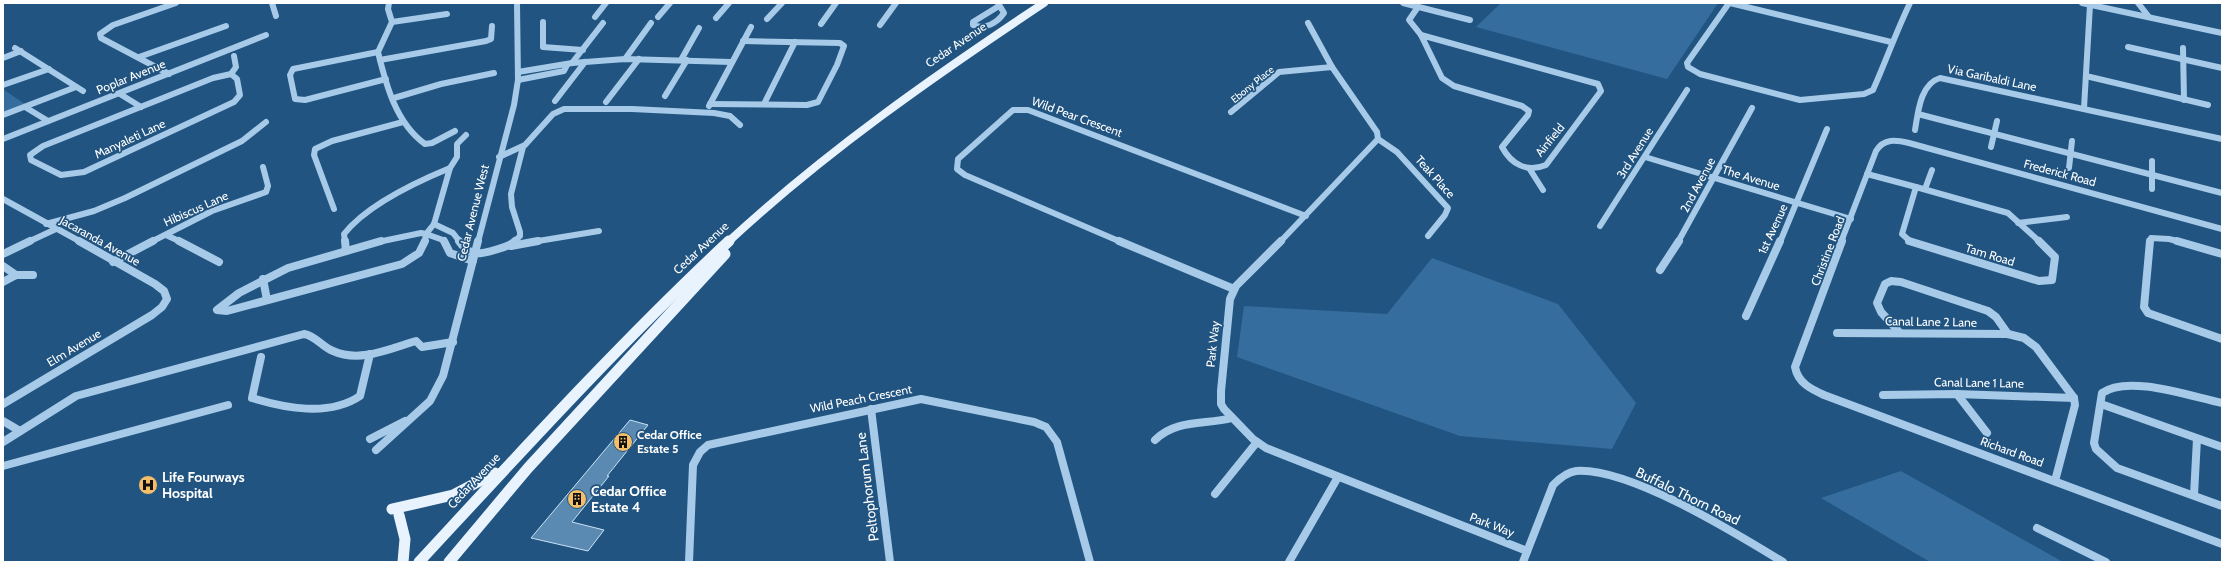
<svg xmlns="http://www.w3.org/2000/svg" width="2225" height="565" viewBox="0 0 2225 565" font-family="Cabin,sans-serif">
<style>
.green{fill:#356e9e}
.building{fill:#5a89b1;stroke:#cae2f6}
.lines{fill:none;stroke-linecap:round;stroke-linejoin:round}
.minor-far1{stroke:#a6cae7;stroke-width:6}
.minor{stroke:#a6cae7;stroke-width:8}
.major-far1{stroke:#e8f3fd;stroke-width:8}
.major{stroke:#e8f3fd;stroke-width:11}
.labels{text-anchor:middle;stroke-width:3.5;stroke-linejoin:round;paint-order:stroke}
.far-street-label{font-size:10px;fill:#fff;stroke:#215480}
.street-label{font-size:12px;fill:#fff;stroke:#215480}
.poi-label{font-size:12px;font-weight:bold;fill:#fff;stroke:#215480;text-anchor:start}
.near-poi-label{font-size:14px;font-weight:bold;fill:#fff;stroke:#215480;text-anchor:start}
.near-street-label{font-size:14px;fill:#fff;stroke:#215480}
</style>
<rect width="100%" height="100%" fill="#215480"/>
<g class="green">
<path d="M 1501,3 L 1718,3 L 1667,79 L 1476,27 Z"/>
<path d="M 3,90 L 4,90 L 25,104 L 5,112 L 3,110 Z"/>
<path d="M 1432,258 L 1558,304 L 1636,403 L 1612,449 L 1460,436 L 1237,357 L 1244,306 L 1387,314 Z"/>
<path d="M 1901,471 L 2063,562 L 1930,562 L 1821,498 Z"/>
</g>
<path class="building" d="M 630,420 L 648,425 L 607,476 L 609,476 L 572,522 L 604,530 L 588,551 L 531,538 Z"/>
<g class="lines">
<g class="minor-far1">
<path d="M 272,3 L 276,16"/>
<path d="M 389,3 L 388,9 L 392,22 L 378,52 C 386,85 396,123 425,144 L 432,143 L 455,131"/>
<path d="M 998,3 L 1004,13 C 997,23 985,30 973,25 L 973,22 L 999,6"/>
<path d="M 1403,3 L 1470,20"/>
<path d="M 1729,3 L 1687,63 L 1688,67 L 1700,74 L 1800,100 L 1864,94 L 1873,90 C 1886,61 1896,32 1910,3"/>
<path d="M 1730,3 L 1891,42"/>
<path d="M 2082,3 L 2222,33"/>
<path d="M 2138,3 L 2149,17"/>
<path d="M 1418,7 L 1409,20 L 1421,35"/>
<path d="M 595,17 L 606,3"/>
<path d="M 658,17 L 670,3"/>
<path d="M 716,18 L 729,3"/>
<path d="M 767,19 L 782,3"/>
<path d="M 392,22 L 447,14"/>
<path d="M 543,22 L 543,47 L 583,50"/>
<path d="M 821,24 L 836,3"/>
<path d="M 880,25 L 896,3"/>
<path d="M 1421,35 L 1598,84 L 1601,91 L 1546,165 C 1527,173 1511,164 1502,147 L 1528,115 L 1529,111 L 1522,106 L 1454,86 L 1442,78 Z"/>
<path d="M 2128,47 L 2222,68"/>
<path d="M 15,48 L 83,91"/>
<path d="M 2183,48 L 2184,100"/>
<path d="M 378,52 L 293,69 L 290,75 L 295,99 L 305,100 L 386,79"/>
<path d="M 139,57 L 226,26"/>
<path d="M 3,58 L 21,51"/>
<path d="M 625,59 L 651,23"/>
<path d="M 380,60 L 486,41 L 491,39 L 492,26"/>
<path d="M 681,60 L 699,28"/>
<path d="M 572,63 L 603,23"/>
<path d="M 518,72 L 572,63 L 625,59 L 731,62"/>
<path d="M 169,74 L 101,38 L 100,34 L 113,25 L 176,3"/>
<path d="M 231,74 L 237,79 L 240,95 L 234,102 L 84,172 L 61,175 L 31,160 L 30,155 L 43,146 L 213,78 Z"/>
<path d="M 231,74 L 236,67 L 234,56"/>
<path d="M 2086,76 L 2208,105"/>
<path d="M 518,80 L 564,71 L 567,65"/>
<path d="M 3,85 L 49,69"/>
<path d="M 120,94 L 141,107"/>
<path d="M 665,96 L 687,60"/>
<path d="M 394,98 L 441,84 L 494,73"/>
<path d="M 555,101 L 585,62"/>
<path d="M 606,102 L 639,59"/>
<path d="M 710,104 L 807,105 L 818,102 L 837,65 L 844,46 L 840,43 L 743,41"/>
<path d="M 764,104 L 795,42"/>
<path d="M 709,106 L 751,27"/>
<path d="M 25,107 L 48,121"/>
<path d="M 2084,108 L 2090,5"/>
<path d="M 1231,112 L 1279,72 L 1332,67"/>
<path d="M 1918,114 L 2222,193"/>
<path d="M 3,115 L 76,87"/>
<path d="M 1915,130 C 1918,113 1920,84 1940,78 L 2222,139"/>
<path d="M 3,139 L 266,35"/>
<path d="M 1378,139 L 1397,152 L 1448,208 L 1445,215 L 1428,236"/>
<path d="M 1991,147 L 1997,121"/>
<path d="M 499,157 L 525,145 L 553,114 L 564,109 L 632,109 L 714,113 L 730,116 L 740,125"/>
<path d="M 1645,157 L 1851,219"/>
<path d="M 2152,161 L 2152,189"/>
<path d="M 450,168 L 457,157 L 457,144 L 466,135"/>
<path d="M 1529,168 L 1543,190"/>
<path d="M 2069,168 L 2072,141"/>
<path d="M 1867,174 L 1916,187"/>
<path d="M 1925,189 L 1932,170"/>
<path d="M 3,199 L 81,242"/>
<path d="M 334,209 L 314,155 L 315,149 L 332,141 L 403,122"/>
<path d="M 2018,223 L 2067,217"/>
<path d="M 46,224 L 94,211 L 125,198 L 242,141 L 266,122"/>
<path d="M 434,224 L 453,233 L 460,242"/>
<path d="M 1600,226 L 1687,90"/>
<path d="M 166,235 L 181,242"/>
<path d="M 28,242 L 56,229"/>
<path d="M 151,242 L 212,211 L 266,192 L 268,186 L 263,167"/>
<path d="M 345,242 L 344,234 C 367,205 416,182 450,168 L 434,224 L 426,234 L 443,240 L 444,242"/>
<path d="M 378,242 L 421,233 L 426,234 L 425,242"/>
<path d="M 478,242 L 514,105 L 518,80 L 517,3"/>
<path d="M 514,242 L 520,236 L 520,232 L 512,207 L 511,194 L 523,147"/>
<path d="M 532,242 L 599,231"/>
<path d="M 1121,242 L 965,175 L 957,169 L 958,159 L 1013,110 L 1028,110 L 1306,216"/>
<path d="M 1280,242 L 1378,139 L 1377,132 L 1332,67 L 1308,23"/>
<path d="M 1678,242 L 1752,108"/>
<path d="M 1780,242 L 1827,129"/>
<path d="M 1841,242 L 1876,151 C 1884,138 1896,140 1909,143 L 2222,229"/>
<path d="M 1911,242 L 1902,234 L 1916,187 L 2008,213 L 2040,242"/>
<path d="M 2150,242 L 2151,238 L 2169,239 L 2181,242"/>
</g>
<g class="minor">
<path d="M 179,241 L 219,262"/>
<path d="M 345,241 L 346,251"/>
<path d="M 381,241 L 288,268 L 239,293 L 217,310 L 227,311 L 402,264 L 419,253 L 425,241"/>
<path d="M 444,241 L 450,253 L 473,261"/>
<path d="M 459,241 C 463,247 467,251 474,253 C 480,255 510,247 515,241"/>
<path d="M 1119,241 L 1234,289"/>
<path d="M 1281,241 L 1236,286 L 1230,299 L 1221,391 L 1221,404 L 1224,409 L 1253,439 L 1266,448 L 1527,551"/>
<path d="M 1842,241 L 1795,367 C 1798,383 1811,389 1824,395 L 2222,544"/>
<path d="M 1909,241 L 2039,281 L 2052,280 L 2055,257 L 2039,241"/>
<path d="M 2150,241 L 2144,307 L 2148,313 L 2222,339"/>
<path d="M 2177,241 L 2222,254"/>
<path d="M 511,246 L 538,241"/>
<path d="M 3,254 L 30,241"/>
<path d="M 113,262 L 153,241"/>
<path d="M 3,266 L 16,275"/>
<path d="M 1660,270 L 1679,241"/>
<path d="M 263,279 L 267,300"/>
<path d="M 3,282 L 16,275 L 33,275"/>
<path d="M 1746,316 L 1780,241"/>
<path d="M 1899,332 L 1881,312 L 1877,303 L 1885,284 L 1891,281 L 1901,282 L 1988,311 L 1996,317 L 2008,334"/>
<path d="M 1837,333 L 2008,334 L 2024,338 L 2036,347 L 2074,398 L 2075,405 L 2055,481"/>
<path d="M 261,357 L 252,398 C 285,408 329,417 360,396 L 370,354"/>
<path d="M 1957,394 L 1987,433"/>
<path d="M 1883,395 L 1957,394 L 2074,398"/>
<path d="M 2222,403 C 2192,397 2128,374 2102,393 L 2094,443 L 2096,449 L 2117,468 L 2222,506"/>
<path d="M 3,404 L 152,315 L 162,307 L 167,299 L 164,291 L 155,284 L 79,241"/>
<path d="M 2101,404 L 2222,447"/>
<path d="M 871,409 L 890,562"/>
<path d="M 3,421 L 20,431"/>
<path d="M 370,439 L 405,421"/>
<path d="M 1155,440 C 1176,419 1205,425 1232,418"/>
<path d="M 3,442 L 76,396 L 304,334 C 316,336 322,347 333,351 C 360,363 389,349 416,341 L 422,347 L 453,342"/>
<path d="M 376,450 L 430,401 L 443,376 L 478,241"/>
<path d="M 3,466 L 228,405"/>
<path d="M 1215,494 L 1257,442"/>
<path d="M 2194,495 L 2197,439"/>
<path d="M 2037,528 L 2106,562"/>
<path d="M 689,562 L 693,465 L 700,452 L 708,445 L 921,399 L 1034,422 L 1046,427 L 1057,442 L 1090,562"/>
<path d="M 1289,562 L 1338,477"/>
<path d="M 1523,562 L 1553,485 C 1559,479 1567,472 1576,471 C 1629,467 1737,534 1783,562"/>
</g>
<path class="major-far1" d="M 728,242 C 825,152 934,76 1044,3"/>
<g class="major">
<path d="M 392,509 L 453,495 L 495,473"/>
<path d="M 399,515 L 405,539 L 403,562"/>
<path d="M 419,562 C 520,453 620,343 729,241"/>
<path d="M 449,562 L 528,468 L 725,254"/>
</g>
</g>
<defs>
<g id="building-disc" transform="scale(1)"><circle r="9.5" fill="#f4be68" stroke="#215480"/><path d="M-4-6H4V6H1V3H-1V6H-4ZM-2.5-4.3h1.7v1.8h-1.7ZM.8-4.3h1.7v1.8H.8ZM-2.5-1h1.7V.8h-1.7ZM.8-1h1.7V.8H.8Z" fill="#111"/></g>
<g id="hospital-disc" transform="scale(1)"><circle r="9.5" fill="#f4be68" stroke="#215480"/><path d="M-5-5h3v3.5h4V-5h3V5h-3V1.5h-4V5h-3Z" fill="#111"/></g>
</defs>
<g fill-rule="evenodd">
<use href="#building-disc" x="623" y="442"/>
<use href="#hospital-disc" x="148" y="485"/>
<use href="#building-disc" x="577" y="499"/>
</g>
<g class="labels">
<g class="far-street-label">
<text transform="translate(1252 84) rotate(-39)" y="4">Ebony Place</text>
</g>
<g class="street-label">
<text transform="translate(956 45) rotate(-34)" y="4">Cedar Avenue</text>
<text transform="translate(131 77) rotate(-22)" y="4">Poplar Avenue</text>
<text transform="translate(1992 78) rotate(12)" y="4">Via Garibaldi Lane</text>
<text transform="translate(1077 117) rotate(20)" y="4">Wild Pear Crescent</text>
<text transform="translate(130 139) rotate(-25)" y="4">Manyaleti Lane</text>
<text transform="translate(1550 140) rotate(-51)" y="4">Ainfield</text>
<text transform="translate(1635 153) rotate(-58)" y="4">3rd Avenue</text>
<text transform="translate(2060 173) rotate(15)" y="4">Frederick Road</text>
<text transform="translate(1435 177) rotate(48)" y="4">Teak Place</text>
<text transform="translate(1751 178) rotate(17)" y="4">The Avenue</text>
<text transform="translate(1698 185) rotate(-62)" y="4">2nd Avenue</text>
<text transform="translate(196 209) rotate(-24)" y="4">Hibiscus Lane</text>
<text transform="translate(473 213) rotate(-76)" y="4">Cedar Avenue West</text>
<text transform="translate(1773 229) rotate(-65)" y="4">1st Avenue</text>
<text transform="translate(100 241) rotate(29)" y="4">Jacaranda Avenue</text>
<text transform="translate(701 248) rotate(-43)" y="4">Cedar Avenue</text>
<text transform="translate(1828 251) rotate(-69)" y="4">Christine Road</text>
<text transform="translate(1990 255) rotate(17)" y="4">Tam Road</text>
<text transform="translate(1931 322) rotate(1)" y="4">Canal Lane 2 Lane</text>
<text transform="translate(1213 344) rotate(-84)" y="4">Park Way</text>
<text transform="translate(74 348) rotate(-31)" y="4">Elm Avenue</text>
<text transform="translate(1979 383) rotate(1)" y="4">Canal Lane 1 Lane</text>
<text transform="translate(861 399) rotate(-11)" y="4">Wild Peach Crescent</text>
<text transform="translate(2012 452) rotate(20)" y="4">Richard Road</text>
<text transform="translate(474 481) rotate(-47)" y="4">Cedar Avenue</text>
<text transform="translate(1492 525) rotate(21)" y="4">Park Way</text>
</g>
<g class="poi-label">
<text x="637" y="439">Cedar Office<tspan x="637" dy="14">Estate 5</tspan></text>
</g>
<g class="near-poi-label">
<text x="162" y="482">Life Fourways<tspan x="162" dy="16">Hospital</tspan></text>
<text x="591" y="496">Cedar Office<tspan x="591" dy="16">Estate 4</tspan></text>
</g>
<g class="near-street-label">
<text transform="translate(867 487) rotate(-97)" y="5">Peltophorum Lane</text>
<text transform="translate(1688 496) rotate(26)" y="5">Buffalo Thorn Road</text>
</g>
</g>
<rect width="2225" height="565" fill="none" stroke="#ffffff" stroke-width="8"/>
</svg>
